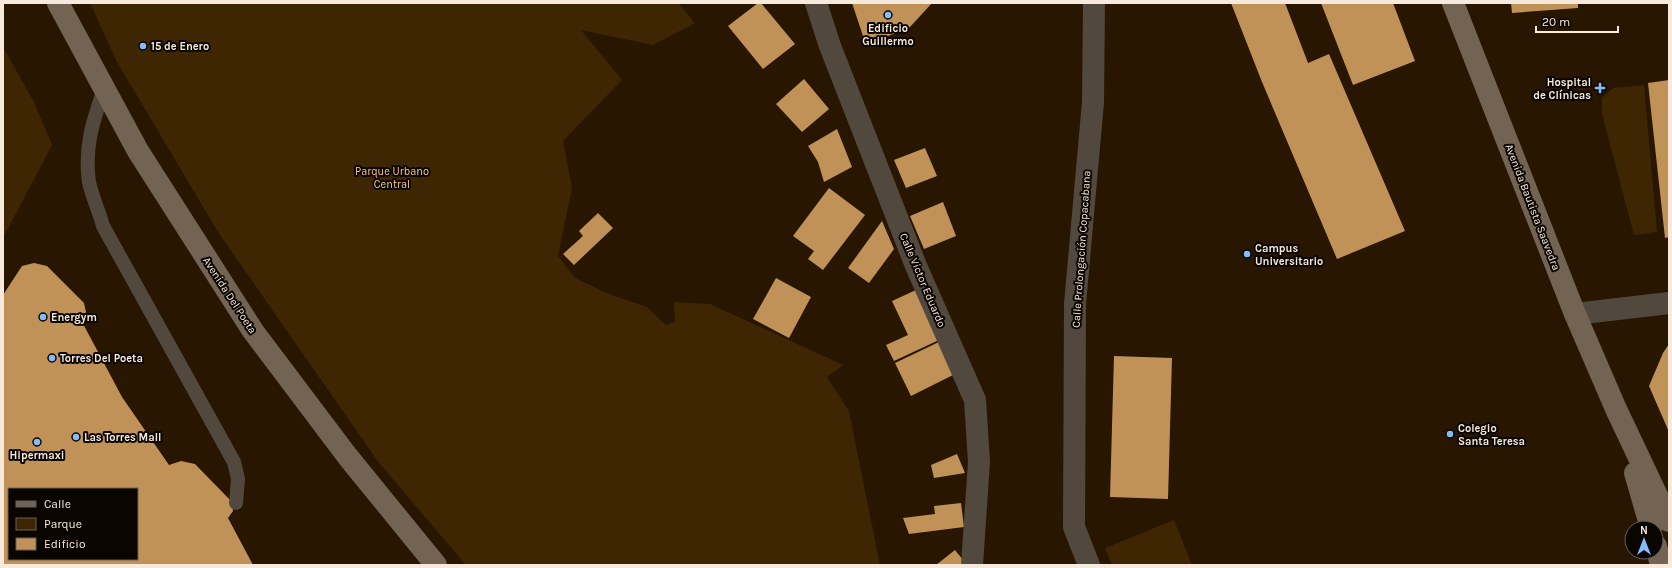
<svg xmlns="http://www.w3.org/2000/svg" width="1672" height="568" viewBox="0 0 1672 568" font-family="Karla,sans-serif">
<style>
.green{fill:#3e2602}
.building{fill:#c09257;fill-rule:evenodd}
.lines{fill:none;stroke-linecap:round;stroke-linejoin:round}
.service{stroke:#52493e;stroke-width:14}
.minor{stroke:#52493e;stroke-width:22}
.secondary{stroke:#726352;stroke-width:22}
.poi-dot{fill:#84bcfb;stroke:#0b0500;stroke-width:1.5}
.labels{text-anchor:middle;stroke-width:4;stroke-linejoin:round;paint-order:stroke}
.poi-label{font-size:11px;font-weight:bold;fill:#f7eadc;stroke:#0b0500;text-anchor:start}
.park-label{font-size:11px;fill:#fcca89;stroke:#0b0500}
.street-label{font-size:11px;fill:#f7eadc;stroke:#0b0500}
</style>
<rect width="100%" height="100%" fill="#281600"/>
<g class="green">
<path d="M 90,3 L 678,3 L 695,23 L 653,45 L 581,30 L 622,80 L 563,141 L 572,188 L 558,256 L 575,278 L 609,294 L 647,307 L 666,325 L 675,322 L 674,302 L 710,304 L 843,365 L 827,377 L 849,411 L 880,565 L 466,565 L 379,463 L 218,232 L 117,62 Z"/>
<path d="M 3,47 L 34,102 L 52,145 L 3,238 Z"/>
<path d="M 1644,85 L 1657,232 L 1634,235 L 1602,114 L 1602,98 L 1613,88 Z"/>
<path d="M 1174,520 L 1192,565 L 1112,565 L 1105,548 Z"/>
</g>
<g class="building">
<path d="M 758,3 L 761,3 L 795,44 L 763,69 L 728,26 Z"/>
<path d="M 852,3 L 932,3 L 910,27 L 866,45 Z"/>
<path d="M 1231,3 L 1285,3 L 1308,63 L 1329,54 L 1405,231 L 1337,259 L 1262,82 Z"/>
<path d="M 1321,3 L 1393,3 L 1415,61 L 1353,85 Z"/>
<path d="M 1511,3 L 1578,3 L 1578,8 L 1512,13 Z"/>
<path d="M 804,79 L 829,109 L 802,132 L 776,104 Z"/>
<path d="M 1669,80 L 1669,237 L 1665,238 L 1648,83 Z"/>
<path d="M 837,129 L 852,167 L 824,182 L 818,162 L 808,146 Z"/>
<path d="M 925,148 L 937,176 L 906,188 L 894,160 Z"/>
<path d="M 829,188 L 865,215 L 823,270 L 808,259 L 814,251 L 793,236 Z"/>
<path d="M 943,202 L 956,236 L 924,249 L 910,216 Z"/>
<path d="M 598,213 L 613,228 L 574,265 L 563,254 L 583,236 L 579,231 Z"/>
<path d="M 882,221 L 894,249 L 869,283 L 848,268 Z"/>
<path d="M 34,263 L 47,266 L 84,303 L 86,312 L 81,320 L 122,397 L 169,465 L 181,461 L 195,464 L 232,502 L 233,511 L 228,518 L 253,565 L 3,565 L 3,295 L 22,266 ZM 9,489 L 137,489 L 137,559 L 9,559 Z"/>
<path d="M 776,278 L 811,297 L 789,338 L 753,319 Z"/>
<path d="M 916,290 L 939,340 L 894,361 L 886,345 L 908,335 L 892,301 Z"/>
<path d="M 941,341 L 957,373 L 911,396 L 895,363 Z"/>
<path d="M 1669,344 L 1669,432 L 1649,386 L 1663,353 Z"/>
<path d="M 1114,356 L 1172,358 L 1168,499 L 1110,497 Z"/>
<path d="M 957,454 L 965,473 L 934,478 L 931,465 Z"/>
<path d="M 961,503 L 964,527 L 909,534 L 903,518 L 935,514 L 934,506 Z"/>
<path d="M 955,550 L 967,565 L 936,565 Z"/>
</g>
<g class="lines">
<path class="service" d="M 104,89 C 93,121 84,147 89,182 C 92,196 99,211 103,226 L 234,462 L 238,479 L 236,503"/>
<g class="minor">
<path d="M 816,3 L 830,46 L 916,266 L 975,400 L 979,462 L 972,565"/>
<path d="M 1575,314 L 1669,303"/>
<path d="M 1089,565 L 1074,527 L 1075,304 L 1093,102 L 1094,3"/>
</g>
<g class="secondary">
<path d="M 58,3 L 138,151 L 253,331 L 348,457 L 436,565"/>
<path d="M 1453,3 L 1575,314 L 1616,409 L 1669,521"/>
<path d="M 1635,473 L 1651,528"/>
<path d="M 1656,546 L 1661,565"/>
</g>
</g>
<g class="poi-dot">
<circle cx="888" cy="15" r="4"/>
<circle cx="143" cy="46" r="4"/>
<path d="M1598 82h4v4h4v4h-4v4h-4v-4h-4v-4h4z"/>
<circle cx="1247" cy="254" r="4"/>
<circle cx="43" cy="317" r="4"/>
<circle cx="52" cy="358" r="4"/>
<circle cx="1450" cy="434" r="4"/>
<circle cx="76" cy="437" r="4"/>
<circle cx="37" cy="442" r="4"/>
</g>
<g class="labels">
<g class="poi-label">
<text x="888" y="32" text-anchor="middle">Edificio<tspan x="888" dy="13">Guillermo</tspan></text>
<text x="151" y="50">15 de Enero</text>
<text x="1591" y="86" text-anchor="end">Hospital<tspan x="1591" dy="13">de Clínicas</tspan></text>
<text x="1255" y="252">Campus<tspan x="1255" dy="13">Universitario</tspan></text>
<text x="51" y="321">Energym</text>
<text x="60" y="362">Torres Del Poeta</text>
<text x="1458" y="432">Colegio<tspan x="1458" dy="13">Santa Teresa</tspan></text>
<text x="84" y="441">Las Torres Mall</text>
<text x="37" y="459" text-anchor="middle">Hipermaxi</text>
</g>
<g class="park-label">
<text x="392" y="175">Parque Urbano<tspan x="392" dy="13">Central</tspan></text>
</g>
<g class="street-label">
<text transform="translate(1533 207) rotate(69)" y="4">Avenida Bautista Saavedra</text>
<text transform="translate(1081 249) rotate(-86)" y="4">Calle Prolongación Copacabana</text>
<text transform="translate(923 280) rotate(67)" y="4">Calle Victor Eduardo</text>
<text transform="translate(230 295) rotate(57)" y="4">Avenida Del Poeta</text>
</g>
</g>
<rect width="1672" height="568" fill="none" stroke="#f7eadc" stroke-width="8"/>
<rect x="8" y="488" width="130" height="72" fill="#0b0500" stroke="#696158"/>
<rect x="16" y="501" width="20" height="6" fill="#726352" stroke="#696158"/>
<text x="44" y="508" font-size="12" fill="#f7eadc">Calle</text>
<rect x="16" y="518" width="20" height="12" fill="#3e2602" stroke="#696158"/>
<text x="44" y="528" font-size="12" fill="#f7eadc">Parque</text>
<rect x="16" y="538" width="20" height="12" fill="#c09257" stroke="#696158"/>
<text x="44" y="548" font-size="12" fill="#f7eadc">Edificio</text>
<g transform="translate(1644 540)"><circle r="19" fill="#0b0500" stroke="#696158"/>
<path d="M0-3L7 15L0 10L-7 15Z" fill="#84bcfb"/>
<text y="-6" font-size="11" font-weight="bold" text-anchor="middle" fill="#f7eadc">N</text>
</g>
<path d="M1536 26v6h82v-6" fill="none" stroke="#f7eadc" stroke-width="2"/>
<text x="1542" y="26" font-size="12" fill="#f7eadc" stroke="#0b0500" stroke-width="3" paint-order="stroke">20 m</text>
</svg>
